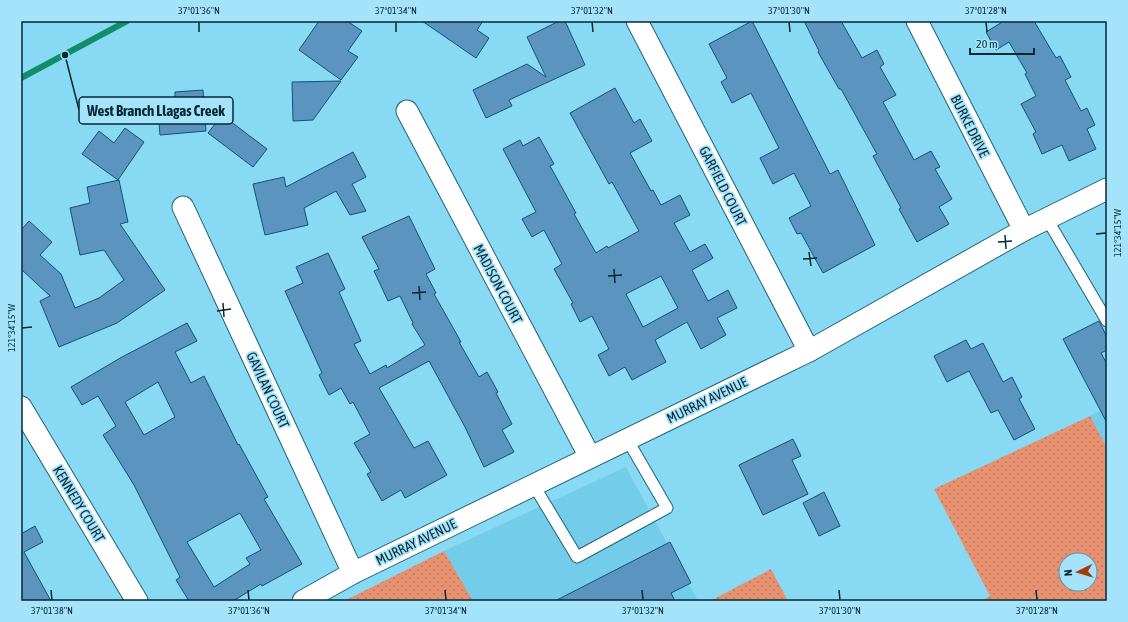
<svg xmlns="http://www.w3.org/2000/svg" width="1128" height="622" viewBox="0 0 1128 622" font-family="'Asap Condensed',sans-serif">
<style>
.built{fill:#72ccea}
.grass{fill:url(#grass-dots);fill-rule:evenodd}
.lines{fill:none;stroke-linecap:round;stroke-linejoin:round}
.stream{stroke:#118e69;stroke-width:6}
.building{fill:#5b95bf;stroke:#135077;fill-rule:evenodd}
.lane-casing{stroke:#236376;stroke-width:13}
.street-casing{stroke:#236376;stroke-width:23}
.lane{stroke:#fff;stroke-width:11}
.street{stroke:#fff;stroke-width:21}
.ticks{fill:none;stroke:#052934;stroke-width:1.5}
.labels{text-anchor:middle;stroke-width:3.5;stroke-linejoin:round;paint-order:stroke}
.street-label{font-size:14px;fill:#052934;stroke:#a4e3fa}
.leader{fill:none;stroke:#052934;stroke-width:1.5}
.callout-dot{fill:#052934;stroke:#a4e3fa;stroke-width:1.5}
.callout{fill:#a4e3fa;stroke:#052934;stroke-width:1.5}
.callout-label{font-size:15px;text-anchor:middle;font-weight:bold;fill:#052934}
.neatline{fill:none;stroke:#052934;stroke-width:1.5}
.ticks-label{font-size:10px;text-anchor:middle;fill:#052934}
</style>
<defs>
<pattern id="grass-dots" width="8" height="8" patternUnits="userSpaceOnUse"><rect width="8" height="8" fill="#e89170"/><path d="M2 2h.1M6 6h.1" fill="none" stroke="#ba765d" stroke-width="1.8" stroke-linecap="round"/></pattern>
</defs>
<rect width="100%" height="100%" fill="#88d9f4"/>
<g class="built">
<path d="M 1107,407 L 1107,448 L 1090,416 Z"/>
<path d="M 626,467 L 698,601 L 473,601 L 444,551 Z"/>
</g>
<g class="grass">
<path d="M 1090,416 L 1107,448 L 1107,601 L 981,601 L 990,596 L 934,489 ZM 1066,560 L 1090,560 L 1090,584 L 1066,584 Z"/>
<path d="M 444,551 L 473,601 L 344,601 Z"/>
<path d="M 771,569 L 788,601 L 710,601 Z"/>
</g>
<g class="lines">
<path class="stream" d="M 21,78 L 127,21"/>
</g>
<g class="building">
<path d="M 319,21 L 347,21 L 362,31 L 348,51 L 358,57 L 341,80 L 299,50 Z"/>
<path d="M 422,21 L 483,21 L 477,30 L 489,38 L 476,58 Z"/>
<path d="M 559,21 L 565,21 L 585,65 L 509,100 L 512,106 L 486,118 L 473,90 L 527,64 L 546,77 L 527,37 Z"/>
<path d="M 752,21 L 830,174 L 838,170 L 875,245 L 823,273 L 801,233 L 797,234 L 789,218 L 811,206 L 794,173 L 773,184 L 760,158 L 779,148 L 751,93 L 732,103 L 721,82 L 727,78 L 709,44 Z"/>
<path d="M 804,21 L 841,21 L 862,58 L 877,50 L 884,64 L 880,67 L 896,95 L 883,102 L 914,160 L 931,151 L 940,167 L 935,169 L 952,199 L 939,207 L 949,224 L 917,242 L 899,209 L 901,208 L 873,156 L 877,154 L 841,89 L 839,89 L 818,52 L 819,51 Z"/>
<path d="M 1004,21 L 1034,21 L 1056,58 L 1060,56 L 1071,77 L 1065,80 L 1081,111 L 1087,108 L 1095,125 L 1087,129 L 1096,149 L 1069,161 L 1062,145 L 1042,154 L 1033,134 L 1036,132 L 1021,104 L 1036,96 L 1025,74 L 1027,73 L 1009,42 L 996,50 L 986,32 Z"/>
<path d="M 341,81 L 313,120 L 293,121 L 292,82 Z"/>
<path d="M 615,88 L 634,123 L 640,119 L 652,141 L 630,153 L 651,191 L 653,190 L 661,205 L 680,195 L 690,215 L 674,223 L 690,252 L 705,244 L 713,258 L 692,270 L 708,301 L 728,290 L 737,308 L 717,318 L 726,335 L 701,349 L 687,322 L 655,340 L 666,362 L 632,380 L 625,367 L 609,376 L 598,355 L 609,349 L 592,316 L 580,322 L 571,304 L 573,303 L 554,269 L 562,264 L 544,230 L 532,237 L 522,219 L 536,212 L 503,149 L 520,140 L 523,146 L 539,137 L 554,164 L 550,166 L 576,213 L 574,214 L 596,253 L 607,246 L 608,248 L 639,231 L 612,182 L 609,184 L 570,113 ZM 661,276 L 678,308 L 643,327 L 626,294 Z"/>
<path d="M 203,90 L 206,131 L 160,135 L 157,100 L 175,98 L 175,92 Z"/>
<path d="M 222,115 L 267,149 L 253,167 L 208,133 Z"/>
<path d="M 125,128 L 144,142 L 118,180 L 82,154 L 99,131 L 114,143 Z"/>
<path d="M 353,152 L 366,177 L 352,184 L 366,211 L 350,215 L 336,191 L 304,208 L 308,225 L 265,235 L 253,184 L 284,177 L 286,187 Z"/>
<path d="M 119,180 L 128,222 L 120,224 L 165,290 L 117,323 L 59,347 L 40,301 L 50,296 L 21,269 L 21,230 L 29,221 L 52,242 L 40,255 L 61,274 L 75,308 L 99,298 L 124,280 L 104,250 L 80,255 L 70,208 L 90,203 L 87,187 Z"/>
<path d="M 409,216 L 435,269 L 426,274 L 436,293 L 434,294 L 461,342 L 459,342 L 479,377 L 487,372 L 498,392 L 496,393 L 512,424 L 502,430 L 514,452 L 484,467 L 465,427 L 429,361 L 379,388 L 414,448 L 428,441 L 447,475 L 405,498 L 401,490 L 382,501 L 367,474 L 371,472 L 354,443 L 370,434 L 353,402 L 350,404 L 341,388 L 329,395 L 319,375 L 322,373 L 285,291 L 303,283 L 296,267 L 328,253 L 345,289 L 339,292 L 361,341 L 354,344 L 370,374 L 386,365 L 387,368 L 425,345 L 412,324 L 413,323 L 400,296 L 388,301 L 374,271 L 379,269 L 362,237 Z"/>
<path d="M 1099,321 L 1107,337 L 1107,350 L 1101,353 L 1107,364 L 1107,423 L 1063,339 Z"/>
<path d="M 187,323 L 197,341 L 175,352 L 191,383 L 204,376 L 238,445 L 239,444 L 268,497 L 264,499 L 302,564 L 262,586 L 261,584 L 233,601 L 189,601 L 176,580 L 180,577 L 134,485 L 103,435 L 116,426 L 98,396 L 82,405 L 71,387 L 122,357 ZM 158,382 L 175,417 L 144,435 L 125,402 ZM 240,513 L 261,550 L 246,558 L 250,564 L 214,587 L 187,542 Z"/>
<path d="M 966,340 L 971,349 L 983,343 L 1003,382 L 1012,377 L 1022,397 L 1019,399 L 1035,429 L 1014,440 L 998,410 L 991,413 L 969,371 L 947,382 L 934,356 Z"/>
<path d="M 793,439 L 801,456 L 792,460 L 808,494 L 763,515 L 739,465 Z"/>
<path d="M 824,492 L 840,526 L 819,536 L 803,503 Z"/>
<path d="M 35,526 L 43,542 L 24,552 L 51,601 L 21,601 L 21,534 Z"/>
<path d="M 670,542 L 691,583 L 671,593 L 675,601 L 555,601 Z"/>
</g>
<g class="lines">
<g class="lane-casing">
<g id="lane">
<path d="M 1047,219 L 1107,321"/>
<path d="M 533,484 L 577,557 L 667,508 L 627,439"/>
</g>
</g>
<g class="street-casing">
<g id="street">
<path d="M 637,21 L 809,351"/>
<path d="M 917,21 L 1024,230"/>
<path d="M 407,111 L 590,457"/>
<path d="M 183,207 L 353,573"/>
<path d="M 21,407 L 137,601"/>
<path d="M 303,601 L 353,573 L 809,351 L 1024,230 L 1107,189"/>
</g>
</g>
<use href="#lane" class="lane"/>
<use href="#street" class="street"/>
</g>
<path class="ticks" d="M 199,22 L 199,32M 396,22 L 396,32M 592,22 L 593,32M 789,22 L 790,32M 986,22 L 987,32M 1096,234 L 1106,233M 1005,235 L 1006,249M 998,242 L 1012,241M 809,252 L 811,266M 803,259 L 817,258M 614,269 L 615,283M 608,276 L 622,275M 419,286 L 420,300M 412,293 L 426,292M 223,303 L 224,317M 217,311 L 231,309M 22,328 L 32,327M 51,590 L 52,600M 248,590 L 249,600M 445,590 L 446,600M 642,590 L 643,600M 839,590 L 840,600M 1036,590 L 1037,600"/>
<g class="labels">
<g class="street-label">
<text transform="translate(970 126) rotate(63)" y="5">BURKE DRIVE</text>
<text transform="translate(723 186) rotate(63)" y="5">GARFIELD COURT</text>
<text transform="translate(498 284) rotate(62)" y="5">MADISON COURT</text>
<text transform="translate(268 390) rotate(65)" y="5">GAVILAN COURT</text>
<text transform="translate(707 400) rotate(-26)" y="5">MURRAY AVENUE</text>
<text transform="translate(79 504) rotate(59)" y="5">KENNEDY COURT</text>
<text transform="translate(416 542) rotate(-26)" y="5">MURRAY AVENUE</text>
</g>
</g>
<path class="leader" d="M65 55L79 110"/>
<circle class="callout-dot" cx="65" cy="55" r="4"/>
<rect class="callout" x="79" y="97" width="154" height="27" rx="4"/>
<g class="callout-label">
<text x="156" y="116">West Branch Llagas Creek</text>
</g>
<rect width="1128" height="622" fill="none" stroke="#a4e3fa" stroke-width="44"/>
<g transform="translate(1078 572) rotate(265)"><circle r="19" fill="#a4e3fa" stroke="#6499ab"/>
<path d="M0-3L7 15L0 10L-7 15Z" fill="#a13c08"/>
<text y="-6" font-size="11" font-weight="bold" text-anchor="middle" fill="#052934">N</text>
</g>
<path d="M970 48v6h64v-6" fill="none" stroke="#052934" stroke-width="2"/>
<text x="976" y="48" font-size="12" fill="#052934" stroke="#a4e3fa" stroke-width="3" paint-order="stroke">20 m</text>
<rect x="22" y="22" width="1084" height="578" class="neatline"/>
<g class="ticks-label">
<text x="199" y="14">37°01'36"N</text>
<text x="396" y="14">37°01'34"N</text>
<text x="592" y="14">37°01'32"N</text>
<text x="789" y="14">37°01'30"N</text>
<text x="986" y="14">37°01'28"N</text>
<text transform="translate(1117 233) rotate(-90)" y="4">121°34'15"W</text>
<text transform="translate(11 328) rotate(-90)" y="4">121°34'15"W</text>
<text x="52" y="614">37°01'38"N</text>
<text x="249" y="614">37°01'36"N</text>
<text x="446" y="614">37°01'34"N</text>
<text x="643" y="614">37°01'32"N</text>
<text x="840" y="614">37°01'30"N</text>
<text x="1037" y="614">37°01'28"N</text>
</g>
</svg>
